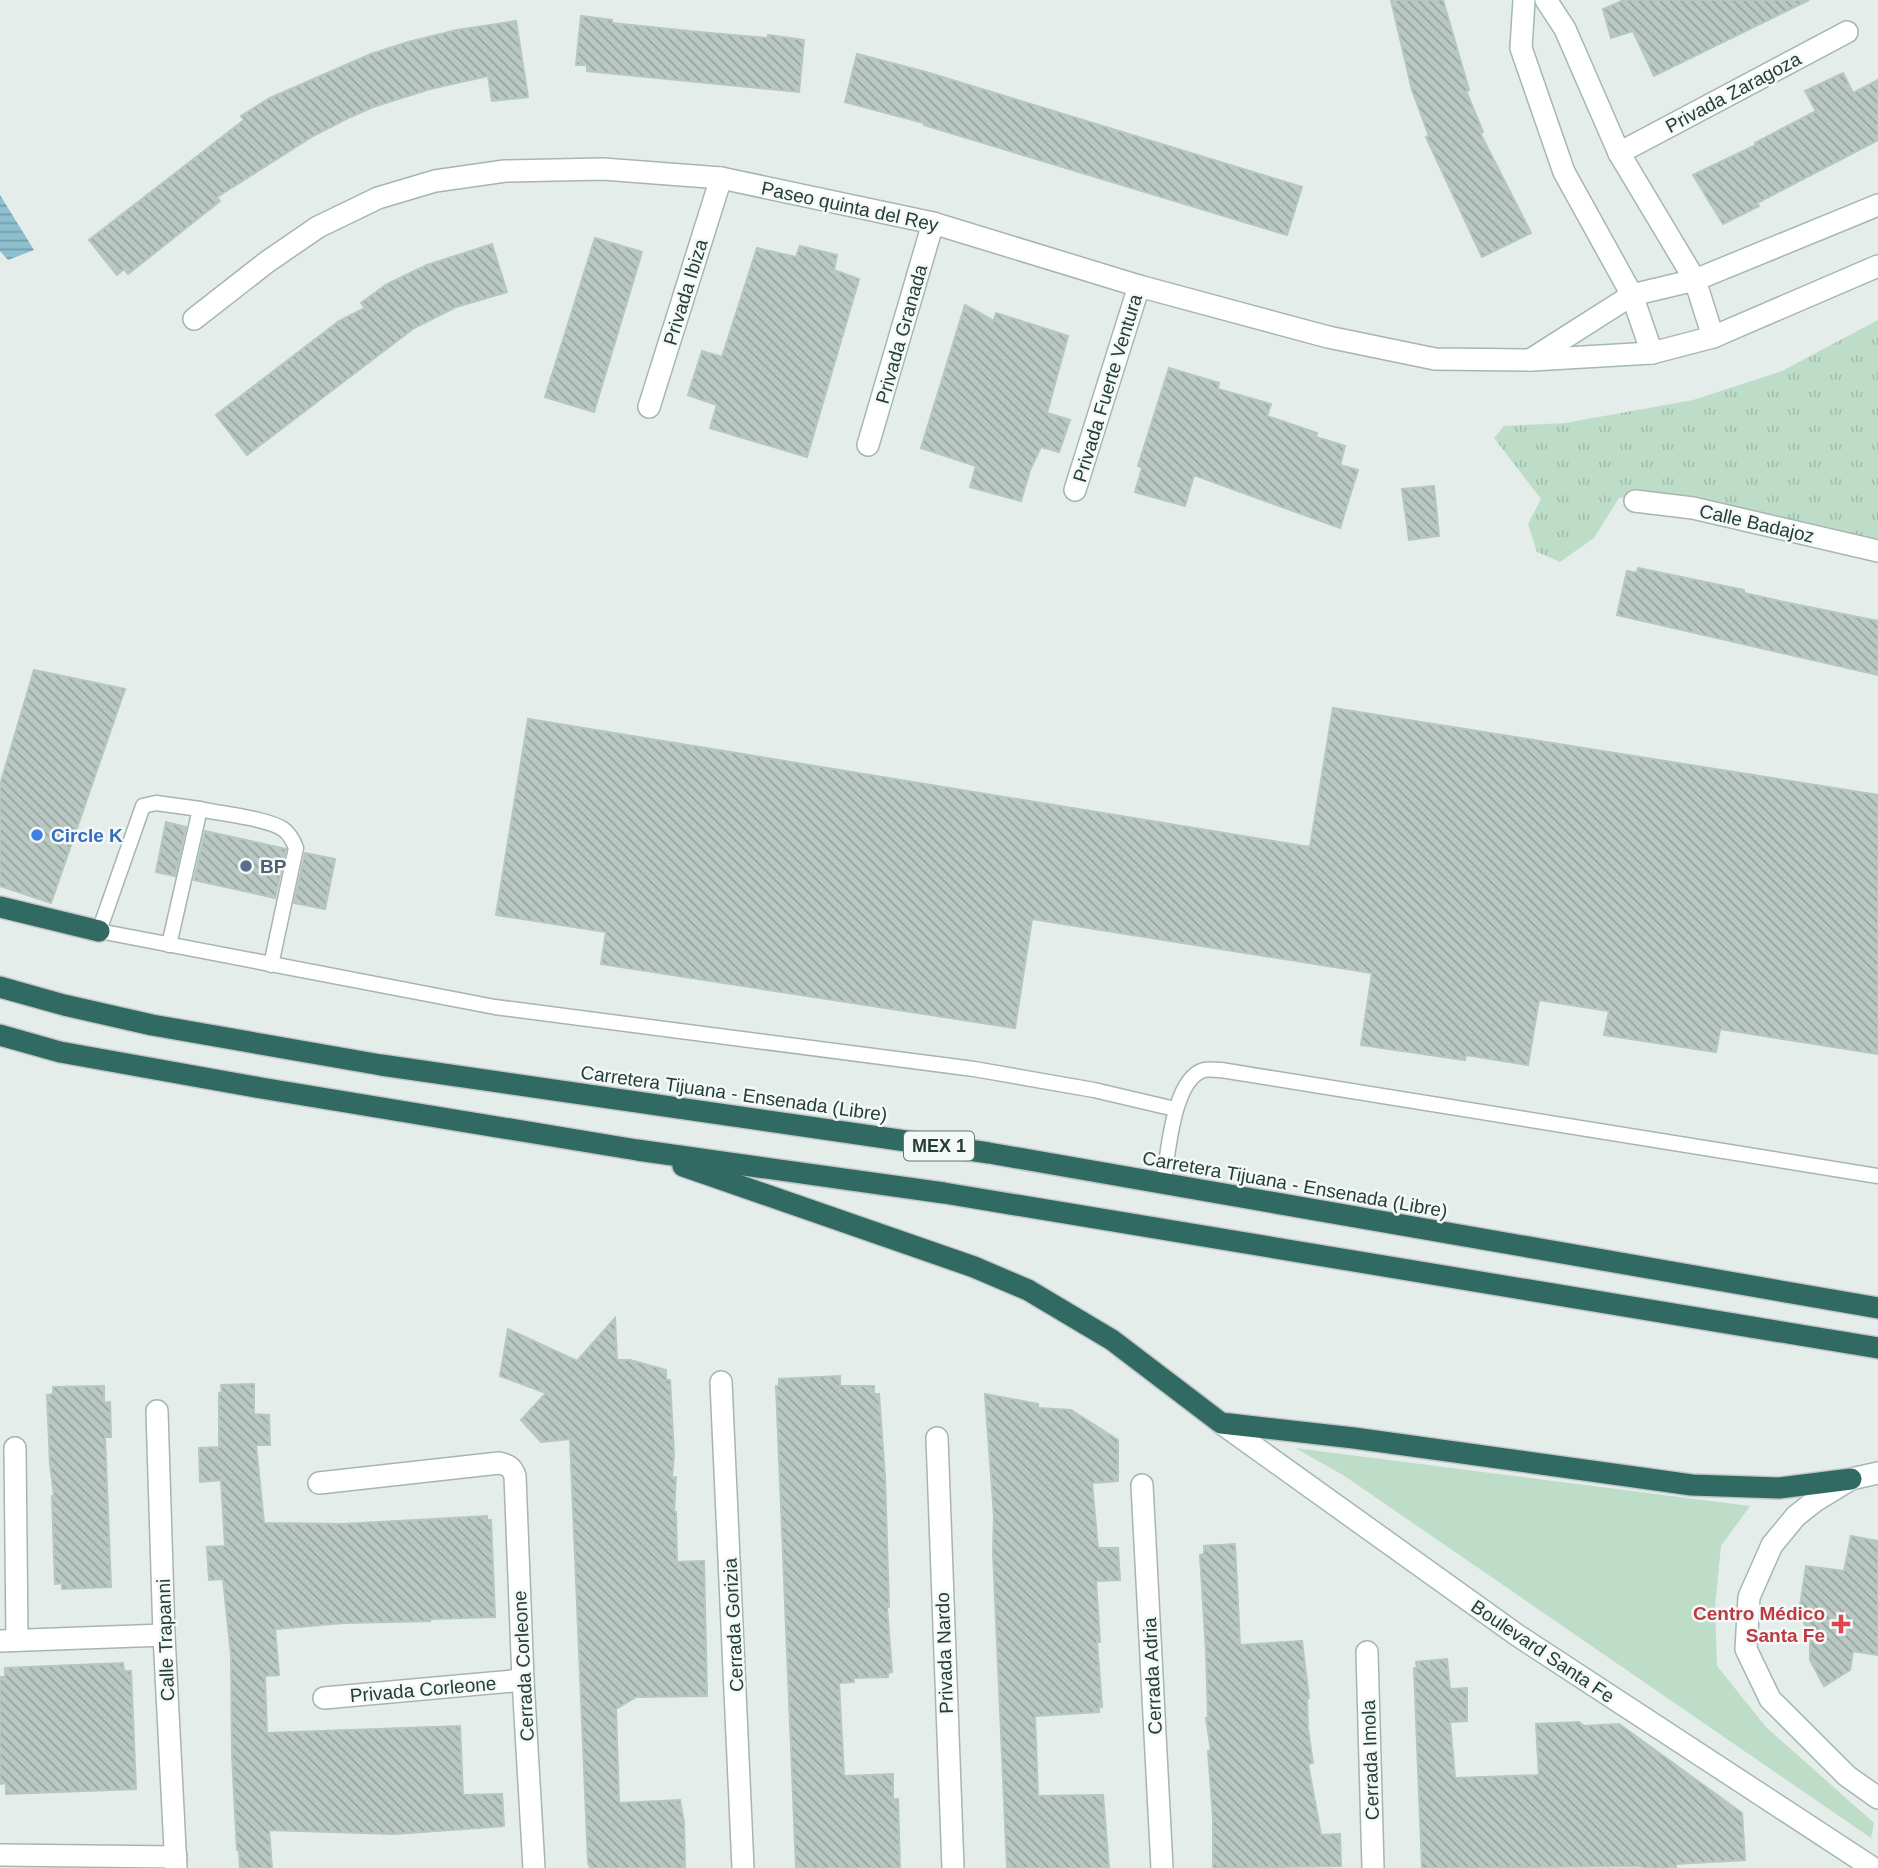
<svg xmlns="http://www.w3.org/2000/svg" width="1878" height="1868" viewBox="0 0 1878 1868" font-family="Arial,sans-serif">
<style>
.grass{fill:#beddc9}
.park{fill:url(#park-tufts)}
.water{fill:url(#water-rules)}
.building{fill:url(#building-back-hatch);stroke:#b6c6c1;stroke-width:2}
.lines{fill:none;stroke-linecap:round;stroke-linejoin:round}
.lane-casing{stroke:#a7b5b1;stroke-width:17}
.street-casing{stroke:#a7b5b1;stroke-width:24}
.secondary-casing{stroke:#a3b8b3;stroke-width:24}
.highway-casing{stroke:#c2c9c8;stroke-width:24}
.lane{stroke:#fff;stroke-width:14}
.street{stroke:#fff;stroke-width:21}
.secondary{stroke:#fff;stroke-width:21}
.highway{stroke:#316963;stroke-width:21}
.shop-dot{fill:#3f7fe0;stroke:#f4f9f7;stroke-width:2.5}
.service-dot{fill:#5c6f8a;stroke:#f4f9f7;stroke-width:2.5}
.health-dot{fill:#e0444e;stroke:#f4f9f7;stroke-width:2.5}
.labels{text-anchor:middle;stroke-width:5;stroke-linejoin:round;paint-order:stroke}
.shield{fill:#f4f9f7;stroke:#627672;stroke-width:2}
.shield-label{font-size:18px;font-weight:bold;fill:#243e39}
.street-label{font-size:19px;fill:#243e39;stroke:#f4f9f7}
.shop-label{font-size:19px;font-weight:bold;fill:#366cbe;stroke:#f4f9f7;text-anchor:start}
.service-label{font-size:19px;font-weight:bold;fill:#4e5e75;stroke:#f4f9f7;text-anchor:start}
.health-label{font-size:19px;font-weight:bold;fill:#be3a42;stroke:#f4f9f7;text-anchor:end}
</style>
<defs>
<pattern id="park-tufts" width="24" height="20" patternUnits="userSpaceOnUse" patternTransform="scale(1.75)"><rect width="24" height="20" fill="#beddc9"/><path d="M3 7l-1-3M5 7V3M7 7l1-3M15 17l-1-3M17 17v-4M19 17l1-3" fill="none" stroke="#a3bfad"/></pattern>
<pattern id="water-rules" width="6" height="5" patternUnits="userSpaceOnUse" patternTransform="scale(1.75)"><rect width="6" height="5" fill="#8ebfcf"/><path d="M0 2.5h6" fill="none" stroke="#749da9"/></pattern>
<pattern id="building-back-hatch" width="6" height="6" patternUnits="userSpaceOnUse" patternTransform="scale(1.75)"><rect width="6" height="6" fill="#b9c8c3"/><path d="M-1 5l2 2M0 0l6 6M5-1l2 2" fill="none" stroke="#96a49f"/></pattern>
</defs>
<rect width="100%" height="100%" fill="#e4edea"/>
<path class="grass" d="M 1295,1448 L 1750,1506 L 1721,1546 L 1715,1607 L 1717,1666 L 1766,1727 L 1874,1823 L 1871,1838 L 1343,1475 Z"/>
<path class="park" d="M 1878,320 L 1878,551 L 1645,497 L 1619,498 L 1594,538 L 1560,562 L 1537,552 L 1528,524 L 1541,499 L 1494,438 L 1504,426 L 1565,423 L 1693,400 L 1782,371 Z"/>
<path class="water" d="M 0,195 L 34,250 L 8,260 L 0,251 Z"/>
<g class="building">
<path d="M 1391,0 L 1443,0 L 1469,90 L 1466,91 L 1483,132 L 1480,133 L 1531,233 L 1482,257 L 1426,137 L 1429,136 L 1412,90 Z"/>
<path d="M 1624,0 L 1809,0 L 1654,76 L 1633,31 L 1611,38 L 1603,9 Z"/>
<path d="M 581,16 L 612,20 L 612,23 L 699,32 L 768,38 L 768,35 L 804,40 L 799,92 L 587,71 L 587,65 L 576,65 Z"/>
<path d="M 516,21 L 528,97 L 492,101 L 488,76 L 430,89 L 373,107 L 348,118 L 313,136 L 217,197 L 220,201 L 128,274 L 124,269 L 117,275 L 89,240 L 244,120 L 241,116 L 270,98 L 371,54 L 408,42 L 457,30 Z"/>
<path d="M 857,54 L 926,72 L 1302,187 L 1287,235 L 924,125 L 924,123 L 845,102 Z"/>
<path d="M 1843,73 L 1853,93 L 1878,80 L 1878,140 L 1757,203 L 1759,206 L 1723,224 L 1693,175 L 1756,145 L 1755,143 L 1816,111 L 1805,91 Z"/>
<path d="M 595,238 L 642,252 L 594,412 L 545,397 Z"/>
<path d="M 492,244 L 507,292 L 456,307 L 414,328 L 247,455 L 216,415 L 339,321 L 365,308 L 361,303 L 387,284 L 427,265 Z"/>
<path d="M 800,246 L 837,255 L 834,270 L 859,279 L 807,457 L 710,428 L 717,405 L 688,395 L 702,351 L 722,357 L 757,248 L 796,257 Z"/>
<path d="M 965,305 L 994,321 L 996,313 L 1068,336 L 1047,413 L 1070,420 L 1059,452 L 1041,447 L 1030,470 L 1021,501 L 970,487 L 976,466 L 921,448 Z"/>
<path d="M 1169,368 L 1219,383 L 1218,389 L 1271,404 L 1267,416 L 1317,433 L 1316,437 L 1345,446 L 1340,465 L 1358,470 L 1340,528 L 1194,475 L 1185,506 L 1135,492 L 1142,468 L 1138,466 Z"/>
<path d="M 1434,486 L 1439,536 L 1409,540 L 1402,489 Z"/>
<path d="M 1638,568 L 1744,590 L 1744,593 L 1784,602 L 1878,621 L 1878,675 L 1617,615 L 1627,571 L 1637,573 Z"/>
<path d="M 34,670 L 125,689 L 51,903 L 0,886 L 0,785 Z"/>
<path d="M 1333,708 L 1878,795 L 1878,1054 L 1720,1029 L 1716,1052 L 1604,1035 L 1609,1011 L 1539,1000 L 1528,1065 L 1466,1055 L 1465,1060 L 1361,1045 L 1372,973 L 1032,919 L 1015,1028 L 601,964 L 606,932 L 496,915 L 528,719 L 1310,847 Z"/>
<path d="M 166,822 L 186,827 L 175,876 L 156,872 Z"/>
<path d="M 205,831 L 286,849 L 275,898 L 194,880 Z"/>
<path d="M 305,853 L 335,859 L 325,909 L 294,903 Z"/>
<path d="M 615,1318 L 617,1360 L 630,1360 L 666,1370 L 666,1380 L 670,1380 L 674,1454 L 672,1478 L 676,1477 L 674,1512 L 676,1512 L 677,1562 L 704,1561 L 707,1696 L 636,1697 L 616,1709 L 619,1803 L 680,1800 L 684,1823 L 685,1868 L 590,1868 L 588,1862 L 570,1439 L 541,1442 L 521,1420 L 546,1393 L 500,1376 L 508,1329 L 577,1361 Z"/>
<path d="M 840,1376 L 840,1386 L 874,1386 L 874,1394 L 879,1394 L 885,1477 L 889,1607 L 887,1607 L 892,1672 L 888,1673 L 888,1677 L 853,1678 L 854,1682 L 839,1683 L 844,1776 L 893,1774 L 893,1799 L 898,1799 L 900,1868 L 796,1868 L 776,1386 L 779,1386 L 779,1379 Z"/>
<path d="M 254,1384 L 254,1414 L 269,1415 L 270,1445 L 256,1445 L 264,1523 L 343,1524 L 487,1516 L 487,1520 L 491,1520 L 495,1617 L 429,1619 L 430,1621 L 344,1623 L 275,1629 L 279,1675 L 265,1676 L 267,1733 L 460,1726 L 463,1795 L 502,1794 L 504,1826 L 395,1834 L 269,1830 L 272,1868 L 240,1868 L 239,1850 L 237,1850 L 232,1755 L 231,1655 L 223,1579 L 209,1580 L 207,1547 L 225,1546 L 221,1480 L 200,1482 L 199,1448 L 219,1447 L 219,1393 L 222,1392 L 221,1385 Z"/>
<path d="M 104,1386 L 104,1403 L 110,1402 L 111,1437 L 105,1437 L 111,1587 L 62,1589 L 62,1583 L 55,1584 L 52,1496 L 54,1496 L 50,1464 L 47,1395 L 53,1394 L 53,1387 Z"/>
<path d="M 985,1394 L 1038,1404 L 1038,1408 L 1071,1410 L 1118,1440 L 1118,1481 L 1092,1483 L 1098,1548 L 1118,1548 L 1120,1580 L 1096,1581 L 1100,1642 L 1097,1642 L 1102,1707 L 1099,1707 L 1099,1712 L 1035,1716 L 1038,1796 L 1103,1795 L 1109,1868 L 1007,1868 L 993,1552 L 994,1516 Z"/>
<path d="M 1851,1536 L 1878,1541 L 1878,1655 L 1853,1651 L 1850,1670 L 1824,1686 L 1810,1660 L 1810,1634 L 1799,1613 L 1806,1566 L 1844,1571 Z"/>
<path d="M 1235,1544 L 1240,1645 L 1302,1641 L 1309,1698 L 1307,1699 L 1308,1730 L 1313,1763 L 1308,1764 L 1321,1835 L 1340,1834 L 1341,1866 L 1213,1868 L 1213,1817 L 1208,1751 L 1211,1751 L 1206,1718 L 1208,1718 L 1206,1652 L 1200,1555 L 1204,1554 L 1204,1546 Z"/>
<path d="M 1447,1659 L 1450,1689 L 1467,1688 L 1467,1721 L 1450,1722 L 1455,1778 L 1539,1775 L 1536,1724 L 1579,1722 L 1584,1726 L 1619,1724 L 1742,1813 L 1745,1860 L 1676,1864 L 1676,1868 L 1643,1868 L 1643,1866 L 1422,1868 L 1414,1668 L 1417,1668 L 1416,1662 Z"/>
<path d="M 123,1663 L 124,1671 L 131,1671 L 136,1789 L 6,1794 L 6,1783 L 0,1784 L 0,1677 L 5,1677 L 5,1668 Z"/>
</g>
<g class="lines">
<g class="lane-casing">
<g id="lane">
<path d="M 200,809 L 156,803 L 143,806 L 99,931 L 495,1007 L 974,1069 L 1094,1090 L 1175,1109"/>
<path d="M 169,945 L 200,809 C 221,814 266,818 283,829 C 290,834 293,840 296,848 L 271,965"/>
<path d="M 1163,1184 C 1168,1157 1172,1079 1204,1070 C 1209,1069 1215,1070 1221,1070 L 1878,1176"/>
</g>
</g>
<g class="street-casing">
<g id="street">
<path d="M 1619,153 L 1847,32"/>
<path d="M 194,319 L 267,262 L 318,227 L 378,198 L 435,181 L 505,171 L 603,169 L 721,178 L 933,223 L 1139,286 L 1328,337 L 1435,359 L 1530,360"/>
<path d="M 649,407 L 721,178"/>
<path d="M 868,445 L 933,223"/>
<path d="M 1075,490 L 1139,286"/>
<path d="M 1635,501 L 1693,508 L 1878,551"/>
<path d="M 721,1382 L 743,1868"/>
<path d="M 157,1411 L 164,1635 L 176,1868"/>
<path d="M 937,1438 L 953,1868"/>
<path d="M 15,1448 L 17,1640"/>
<path d="M 319,1483 L 499,1463 C 508,1465 512,1467 515,1476 L 523,1680 L 534,1868"/>
<path d="M 1142,1485 L 1162,1868"/>
<path d="M 0,1641 L 164,1635"/>
<path d="M 1367,1652 L 1373,1868"/>
<path d="M 324,1698 L 523,1680"/>
<path d="M 0,1855 L 176,1857"/>
</g>
</g>
<g class="secondary-casing">
<g id="secondary">
<path d="M 1524,0 L 1521,48 L 1564,172 L 1632,295 L 1652,353"/>
<path d="M 1546,0 L 1565,29 L 1619,153 L 1695,280 L 1713,337"/>
<path d="M 1530,360 L 1632,295 L 1695,280 L 1878,205"/>
<path d="M 1532,360 L 1652,353 L 1713,337 L 1878,266"/>
<path d="M 1221,1423 L 1517,1635 L 1873,1868"/>
<path d="M 1878,1473 L 1851,1479 L 1815,1501 L 1796,1516 L 1772,1545 L 1749,1597 L 1746,1649 L 1770,1699 L 1847,1776 L 1878,1798"/>
</g>
</g>
<g class="highway-casing">
<g id="highway">
<path d="M 0,907 L 99,931"/>
<path d="M 0,987 L 64,1005 L 152,1025 L 381,1065 L 989,1153 L 1878,1308"/>
<path d="M 0,1035 L 60,1052 L 261,1088 L 637,1150 L 944,1193 L 1878,1348"/>
<path d="M 683,1166 L 974,1267 L 1028,1290 L 1112,1340 L 1221,1423 L 1354,1438 L 1692,1485 L 1779,1488 L 1851,1479"/>
</g>
</g>
<use href="#lane" class="lane"/>
<use href="#street" class="street"/>
<use href="#secondary" class="secondary"/>
<use href="#highway" class="highway"/>
</g>
<circle class="shop-dot" cx="37" cy="835" r="7"/>
<circle class="service-dot" cx="246" cy="866" r="7"/>
<path class="health-dot" d="M1837.5 1613.5h7v7h7v7h-7v7h-7v-7h-7v-7h7z"/>
<g class="labels">
<rect class="shield" x="904" y="1131.5" width="70" height="29" rx="5"/>
<g class="shield-label">
<text x="939" y="1152">MEX 1</text>
</g>
<g class="street-label">
<text transform="translate(1733 92) rotate(-28)" y="7">Privada Zaragoza</text>
<text transform="translate(850 206) rotate(12)" y="7">Paseo quinta del Rey</text>
<text transform="translate(685 292) rotate(-73)" y="7">Privada Ibiza</text>
<text transform="translate(901 334) rotate(-74)" y="7">Privada Granada</text>
<text transform="translate(1107 388) rotate(-73)" y="7">Privada Fuerte Ventura</text>
<text transform="translate(1757 523) rotate(13)" y="7">Calle Badajoz</text>
<text transform="translate(734 1093) rotate(8)" y="7">Carretera Tijuana - Ensenada (Libre)</text>
<text transform="translate(1295 1184) rotate(10)" y="7">Carretera Tijuana - Ensenada (Libre)</text>
<text transform="translate(733 1625) rotate(-93)" y="7">Cerrada Gorizia</text>
<text transform="translate(165 1640) rotate(-92)" y="7">Calle Trapanni</text>
<text transform="translate(1543 1651) rotate(34)" y="7">Boulevard Santa Fe</text>
<text transform="translate(944 1653) rotate(-92)" y="7">Privada Nardo</text>
<text transform="translate(523 1666) rotate(-93)" y="7">Cerrada Corleone</text>
<text transform="translate(1152 1676) rotate(-93)" y="7">Cerrada Adria</text>
<text transform="translate(423 1689) rotate(-5)" y="7">Privada Corleone</text>
<text transform="translate(1370 1760) rotate(-92)" y="7">Cerrada Imola</text>
</g>
<g class="shop-label">
<text x="51" y="842">Circle K</text>
</g>
<g class="service-label">
<text x="260" y="873">BP</text>
</g>
<g class="health-label">
<text x="1825" y="1620">Centro Médico<tspan x="1825" dy="22">Santa Fe</tspan></text>
</g>
</g>
</svg>
